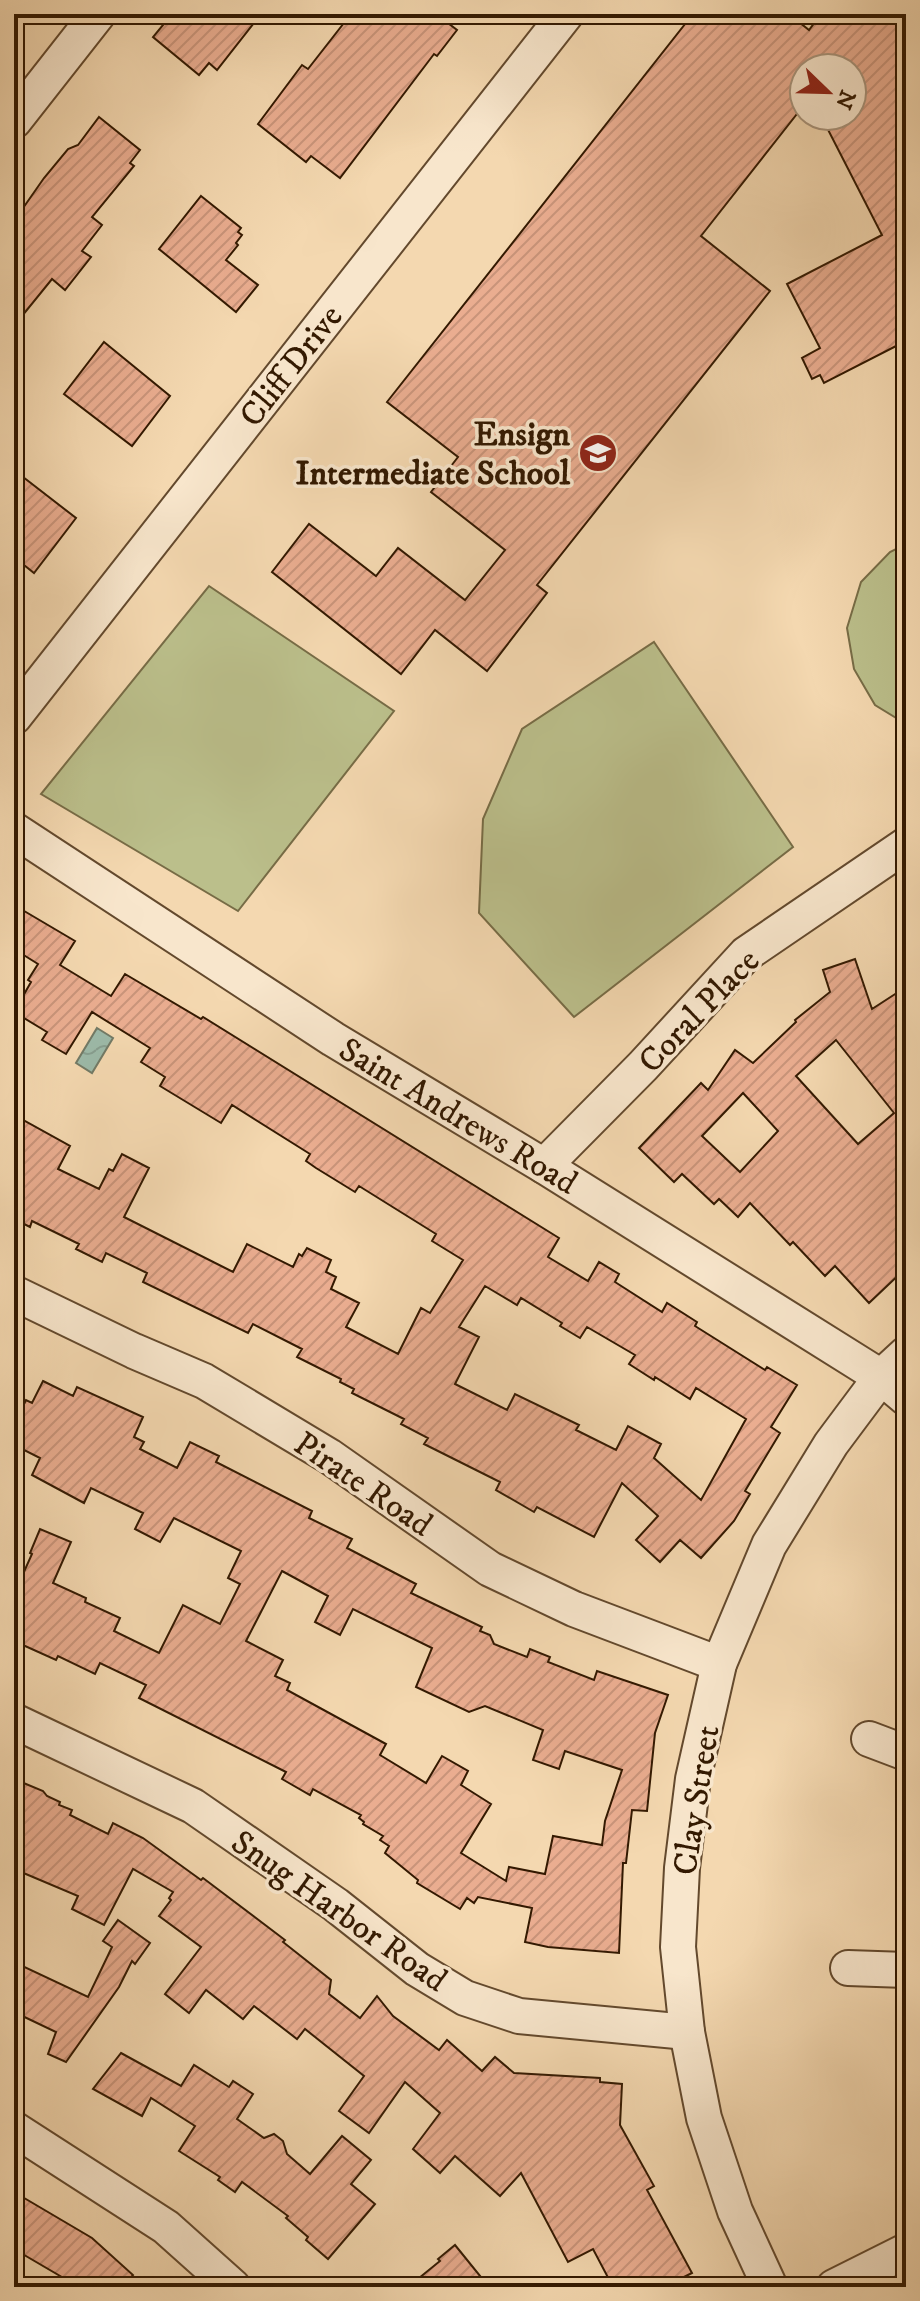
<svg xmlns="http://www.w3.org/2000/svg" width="920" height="2301" viewBox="0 0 920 2301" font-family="'IM FELL DW Pica',serif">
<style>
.grass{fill:#bbbf8b;stroke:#776c46;stroke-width:2}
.water{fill:url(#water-waves);stroke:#727a66;stroke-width:2}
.building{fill:url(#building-hatch);stroke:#331901;stroke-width:2;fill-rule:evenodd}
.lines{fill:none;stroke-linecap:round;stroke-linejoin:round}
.minor-casing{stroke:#63492d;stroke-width:38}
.minor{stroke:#f8e6cc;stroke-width:34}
.labels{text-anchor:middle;stroke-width:7;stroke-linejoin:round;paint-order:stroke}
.street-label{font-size:34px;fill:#331901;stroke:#f8e6cc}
.poi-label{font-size:34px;font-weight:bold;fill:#331901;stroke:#f8e6cc;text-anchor:end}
</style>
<defs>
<pattern id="water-waves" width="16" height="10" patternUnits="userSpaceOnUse" patternTransform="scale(2)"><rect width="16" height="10" fill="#9cbaa9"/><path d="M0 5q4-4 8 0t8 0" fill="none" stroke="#879f90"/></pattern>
<pattern id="building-hatch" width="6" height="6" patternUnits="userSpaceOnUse" patternTransform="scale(2)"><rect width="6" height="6" fill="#eaad90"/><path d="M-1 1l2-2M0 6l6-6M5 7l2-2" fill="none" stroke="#c9947a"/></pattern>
</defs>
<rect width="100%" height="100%" fill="#f4d8b0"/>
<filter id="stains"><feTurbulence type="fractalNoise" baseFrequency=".0025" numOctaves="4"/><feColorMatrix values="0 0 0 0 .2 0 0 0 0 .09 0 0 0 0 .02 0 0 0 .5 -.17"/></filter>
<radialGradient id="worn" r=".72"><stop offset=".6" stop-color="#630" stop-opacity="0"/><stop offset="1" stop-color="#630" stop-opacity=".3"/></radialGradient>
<g class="grass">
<path d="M 906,544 L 906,724 L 875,705 L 854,669 L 847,628 L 861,582 L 890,552 Z"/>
<path d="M 209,586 L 394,711 L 238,911 L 41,794 Z"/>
<path d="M 654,642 L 793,847 L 574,1017 L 479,913 L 483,819 L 522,729 Z"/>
</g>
<path class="water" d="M 97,1028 L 113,1038 L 92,1073 L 76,1063 Z"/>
<g class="building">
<path d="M 172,14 L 261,14 L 217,70 L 209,63 L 199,75 L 153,37 Z"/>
<path d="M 351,14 L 455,14 L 448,23 L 457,30 L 437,56 L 434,54 L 340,178 L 311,156 L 306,162 L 258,124 L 302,65 L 308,69 Z"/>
<path d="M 693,14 L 789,14 L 809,30 L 821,14 L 906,14 L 906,329 L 897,334 L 902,343 L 824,383 L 820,375 L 812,379 L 802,358 L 820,348 L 787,284 L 882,235 L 821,116 L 852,116 L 852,68 L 804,68 L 804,105 L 701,236 L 770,291 L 537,585 L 547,593 L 487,671 L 435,630 L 401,674 L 272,572 L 309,524 L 376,576 L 398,548 L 465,600 L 505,550 L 431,492 L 458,457 L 387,402 Z"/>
<path d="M 99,117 L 140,150 L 130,163 L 134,166 L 92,217 L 102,225 L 82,251 L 91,257 L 65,290 L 52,279 L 14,326 L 14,221 L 44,178 L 68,149 L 78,145 Z"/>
<path d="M 201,196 L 241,228 L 238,232 L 242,235 L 236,243 L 238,245 L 226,260 L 258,285 L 236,312 L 159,249 Z"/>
<path d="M 104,342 L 170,396 L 132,446 L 64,394 Z"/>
<path d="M 14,470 L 76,518 L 34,573 L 14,557 Z"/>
<path d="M 14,905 L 75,941 L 60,965 L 111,996 L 125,974 L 201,1019 L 203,1017 L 559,1238 L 548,1257 L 588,1281 L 599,1262 L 619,1274 L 615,1282 L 662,1312 L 667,1303 L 697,1322 L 695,1326 L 765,1370 L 767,1367 L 797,1385 L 771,1427 L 780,1433 L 745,1491 L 750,1494 L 734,1521 L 701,1558 L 680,1540 L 660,1562 L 636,1540 L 658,1516 L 622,1483 L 594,1537 L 537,1507 L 534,1512 L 496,1490 L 500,1482 L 424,1444 L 428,1438 L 401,1424 L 404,1419 L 352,1393 L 354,1389 L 340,1382 L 341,1379 L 297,1357 L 302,1349 L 253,1324 L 248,1333 L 143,1282 L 147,1273 L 106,1253 L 102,1262 L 76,1249 L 79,1244 L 32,1221 L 30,1227 L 14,1219 L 14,1115 L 70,1146 L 58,1169 L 99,1189 L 109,1169 L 113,1171 L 122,1154 L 149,1168 L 124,1217 L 233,1272 L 247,1244 L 293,1267 L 299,1254 L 302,1256 L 307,1248 L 331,1260 L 326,1272 L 336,1277 L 331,1289 L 359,1303 L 346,1327 L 398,1354 L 421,1308 L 430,1313 L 463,1260 L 432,1241 L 436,1234 L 359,1186 L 355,1192 L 316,1168 L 306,1161 L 310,1154 L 232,1105 L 221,1123 L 160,1086 L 165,1077 L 141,1062 L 150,1048 L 92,1012 L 66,1054 L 42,1040 L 47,1032 L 14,1012 L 31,982 L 28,980 L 38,964 L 14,949 ZM 485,1286 L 517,1305 L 521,1298 L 562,1323 L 560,1326 L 580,1338 L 587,1327 L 635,1355 L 629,1364 L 654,1380 L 655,1377 L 690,1399 L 696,1388 L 746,1419 L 701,1500 L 654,1458 L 661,1444 L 628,1426 L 616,1450 L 576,1430 L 579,1425 L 515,1394 L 507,1410 L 455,1384 L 479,1337 L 459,1327 Z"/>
<path d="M 855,959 L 872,1009 L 906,987 L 906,1268 L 869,1303 L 835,1266 L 825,1276 L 793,1242 L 790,1245 L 750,1203 L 738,1217 L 719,1199 L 714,1204 L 682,1174 L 674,1182 L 639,1148 L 701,1083 L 708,1090 L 735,1050 L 753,1063 L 796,1022 L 795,1020 L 830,992 L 823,970 ZM 836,1040 L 894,1113 L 858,1144 L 796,1076 ZM 743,1093 L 778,1131 L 740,1172 L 702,1136 Z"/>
<path d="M 43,1381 L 73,1396 L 77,1387 L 143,1417 L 134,1437 L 144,1442 L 140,1449 L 177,1468 L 190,1442 L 219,1456 L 216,1462 L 312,1511 L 309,1518 L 352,1539 L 347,1548 L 416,1584 L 411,1593 L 482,1627 L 480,1631 L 490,1635 L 494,1644 L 527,1657 L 530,1649 L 550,1657 L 548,1662 L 594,1680 L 597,1671 L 668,1695 L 655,1733 L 647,1811 L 632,1810 L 626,1863 L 623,1863 L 619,1953 L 548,1947 L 525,1942 L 532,1908 L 478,1897 L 474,1903 L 467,1898 L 460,1909 L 417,1883 L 418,1880 L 385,1853 L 389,1846 L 380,1840 L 383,1836 L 363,1824 L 364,1822 L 359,1818 L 361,1815 L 313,1789 L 310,1795 L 282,1779 L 286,1772 L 139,1698 L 146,1685 L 100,1663 L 95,1674 L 58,1656 L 56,1660 L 14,1641 L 14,1594 L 32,1554 L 30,1553 L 40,1529 L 71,1542 L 53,1583 L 86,1598 L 85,1602 L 120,1618 L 114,1631 L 159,1653 L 183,1605 L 220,1624 L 240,1584 L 228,1578 L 241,1551 L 174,1518 L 160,1542 L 135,1529 L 143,1513 L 91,1488 L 84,1503 L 32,1475 L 40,1458 L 14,1445 L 14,1424 L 26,1400 L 32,1403 ZM 282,1571 L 328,1596 L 315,1622 L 340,1635 L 353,1609 L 432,1648 L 416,1687 L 469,1712 L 485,1706 L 543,1730 L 533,1760 L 559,1769 L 565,1751 L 622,1770 L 605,1821 L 602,1845 L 553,1836 L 545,1874 L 509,1867 L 506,1881 L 461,1853 L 491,1804 L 461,1785 L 468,1771 L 442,1756 L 426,1783 L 380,1755 L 386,1744 L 287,1690 L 290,1683 L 275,1676 L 283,1660 L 246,1641 Z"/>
<path d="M 14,1779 L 43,1791 L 47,1796 L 60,1802 L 59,1805 L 72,1810 L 70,1815 L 108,1834 L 113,1823 L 143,1838 L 201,1880 L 203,1878 L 285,1940 L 283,1942 L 331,1980 L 329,1994 L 360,2018 L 377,1996 L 393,2016 L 439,2050 L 447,2040 L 482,2071 L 495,2057 L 514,2073 L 600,2078 L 600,2082 L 622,2084 L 620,2125 L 654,2186 L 647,2190 L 692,2273 L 664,2287 L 613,2287 L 593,2249 L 568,2262 L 521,2173 L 500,2196 L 455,2156 L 440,2173 L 413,2149 L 440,2113 L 405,2082 L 369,2133 L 339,2111 L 364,2076 L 305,2029 L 297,2039 L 254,2006 L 243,2019 L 206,1990 L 189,2013 L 165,1994 L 201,1947 L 159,1916 L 171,1900 L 169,1898 L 173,1892 L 133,1869 L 104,1925 L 72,1909 L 78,1896 L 14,1869 Z"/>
<path d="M 118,1920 L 150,1943 L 135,1964 L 132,1961 L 119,1987 L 66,2062 L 48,2054 L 56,2032 L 14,2012 L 14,1962 L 88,1997 L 112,1947 L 103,1941 Z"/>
<path d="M 121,2053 L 181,2086 L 194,2065 L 229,2087 L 233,2081 L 253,2094 L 237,2119 L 264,2138 L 274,2134 L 283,2141 L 287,2154 L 310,2174 L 342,2136 L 371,2160 L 351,2184 L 375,2204 L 328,2259 L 306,2240 L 308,2237 L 286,2218 L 288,2216 L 242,2182 L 235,2192 L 218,2180 L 220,2177 L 179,2151 L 195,2126 L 151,2098 L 142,2116 L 93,2089 Z"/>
<path d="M 14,2192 L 92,2238 L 133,2275 L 123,2287 L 79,2287 L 14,2249 Z"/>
<path d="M 455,2245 L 489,2287 L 408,2287 L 440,2261 L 438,2259 Z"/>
</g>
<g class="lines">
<g class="minor-casing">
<g id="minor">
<path d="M 14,121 L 98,14"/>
<path d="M 14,717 L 566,14"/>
<path d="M 14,830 L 333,1039 L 544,1166 L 881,1377 L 906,1398"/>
<path d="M 544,1166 L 643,1066 L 746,954 L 906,845"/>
<path d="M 14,1293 L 134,1351 L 204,1381 L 329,1456 L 490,1569 L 574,1609 L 719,1664"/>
<path d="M 14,1721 L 193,1806 L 336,1905 L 417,1969 L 465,1998 L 519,2016 L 687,2032"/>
<path d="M 869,1739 L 906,1753"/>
<path d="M 848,1968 L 906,1970"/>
<path d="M 14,2129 L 166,2227 L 233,2287"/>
<path d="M 770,2287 L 735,2211 L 704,2118 L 687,2032 L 678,1947 L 682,1868 L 693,1779 L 719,1664 L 769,1545 L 831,1444 L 881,1377 L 906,1354"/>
<path d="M 834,2287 L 906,2251"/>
</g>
</g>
<use href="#minor" class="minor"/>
</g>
<defs>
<g id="school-disc" transform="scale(2)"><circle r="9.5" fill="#8f2418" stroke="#f8e6cc"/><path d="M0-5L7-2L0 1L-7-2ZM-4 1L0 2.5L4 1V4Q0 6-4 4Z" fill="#fff"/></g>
</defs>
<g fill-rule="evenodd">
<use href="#school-disc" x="598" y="453"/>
</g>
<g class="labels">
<g class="street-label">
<text transform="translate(290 365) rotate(-52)" y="12">Cliff Drive</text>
<text transform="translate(698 1010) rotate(-46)" y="12">Coral Place</text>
<text transform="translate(459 1115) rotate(31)" y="12">Saint Andrews Road</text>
<text transform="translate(364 1483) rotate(34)" y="12">Pirate Road</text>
<text transform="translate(695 1800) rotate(-81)" y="12">Clay Street</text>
<text transform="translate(340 1910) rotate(35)" y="12">Snug Harbor Road</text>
</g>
<g class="poi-label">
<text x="570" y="445">Ensign<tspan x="570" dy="39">Intermediate School</tspan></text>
</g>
</g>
<rect width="920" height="2301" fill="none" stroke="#f4d8b0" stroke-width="48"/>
<rect x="16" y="16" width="888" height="2269" fill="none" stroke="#331901" stroke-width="4"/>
<rect x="24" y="24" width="872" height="2253" fill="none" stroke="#331901" stroke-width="2"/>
<g transform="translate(828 92) rotate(113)"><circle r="38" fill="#f8e6cc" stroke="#a9947b" stroke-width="2"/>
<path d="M0-6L14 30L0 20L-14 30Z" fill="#8f2418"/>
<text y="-12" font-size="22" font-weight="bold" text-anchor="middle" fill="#331901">N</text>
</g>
<rect width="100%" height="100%" filter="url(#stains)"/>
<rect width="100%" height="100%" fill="url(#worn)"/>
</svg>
